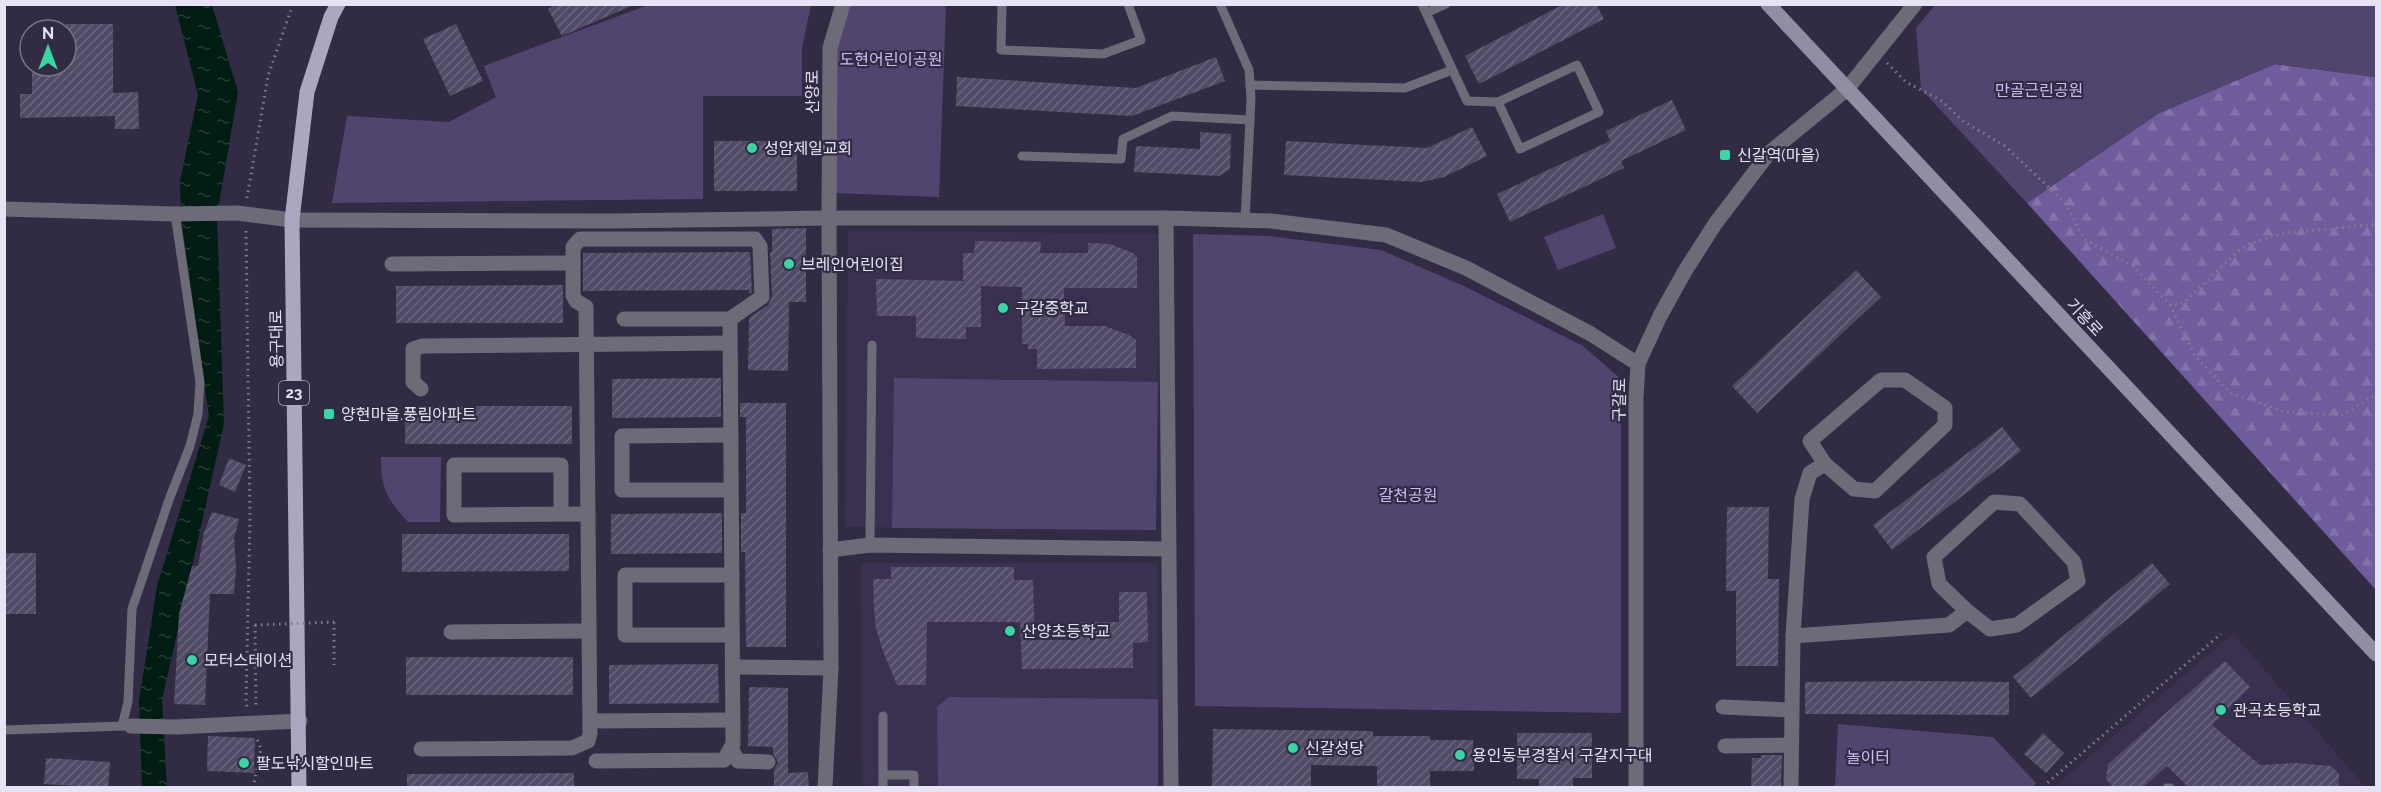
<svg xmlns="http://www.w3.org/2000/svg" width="2381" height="792" viewBox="0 0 2381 792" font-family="Raleway,'Noto Sans KR',sans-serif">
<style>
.built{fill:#3a3151}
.forest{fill:url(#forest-firs)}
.park{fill:#514570}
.water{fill:url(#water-ripples)}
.building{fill:url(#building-hatch)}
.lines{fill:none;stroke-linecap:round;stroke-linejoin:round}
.path{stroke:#827d92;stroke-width:3;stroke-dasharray:1.5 4.5;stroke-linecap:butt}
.service{stroke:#6e6b79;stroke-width:9}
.pedestrian{stroke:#6e6b79;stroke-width:15}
.minor{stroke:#6e6b79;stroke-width:15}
.tertiary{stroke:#6e6b79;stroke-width:15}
.secondary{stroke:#918da2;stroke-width:15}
.primary{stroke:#ada6c1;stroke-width:15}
.path-bridge{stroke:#827d92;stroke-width:3;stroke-dasharray:1.5 4.5;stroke-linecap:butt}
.poi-dot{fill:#3ad4a5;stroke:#312b44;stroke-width:2}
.labels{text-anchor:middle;stroke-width:4.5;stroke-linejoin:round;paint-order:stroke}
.shield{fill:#312b44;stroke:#b0acbf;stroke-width:1.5}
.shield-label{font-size:15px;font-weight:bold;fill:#e7e3f4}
.park-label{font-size:16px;fill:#cabcf4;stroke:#312b44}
.street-label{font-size:16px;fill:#e7e3f4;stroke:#312b44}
.poi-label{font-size:16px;fill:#e7e3f4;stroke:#312b44;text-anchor:start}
</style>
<defs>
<pattern id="forest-firs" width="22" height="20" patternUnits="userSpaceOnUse" patternTransform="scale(1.5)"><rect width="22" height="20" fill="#6e5c9c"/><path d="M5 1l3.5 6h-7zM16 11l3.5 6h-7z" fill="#8373aa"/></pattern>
<pattern id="water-ripples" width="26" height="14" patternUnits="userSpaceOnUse" patternTransform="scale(1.5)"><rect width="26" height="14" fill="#011c13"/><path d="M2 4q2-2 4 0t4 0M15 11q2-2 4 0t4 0" fill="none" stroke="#263d36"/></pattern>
<pattern id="building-hatch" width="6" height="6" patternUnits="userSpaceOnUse" patternTransform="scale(1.5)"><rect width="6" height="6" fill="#524b67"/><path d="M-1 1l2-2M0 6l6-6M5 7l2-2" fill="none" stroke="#6b657d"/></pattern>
</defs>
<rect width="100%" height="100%" fill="#312b44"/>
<g class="built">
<path d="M 848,230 L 1159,234 L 1156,530 L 845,527 Z"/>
<path d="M 861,563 L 1158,563 L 1158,787 L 862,787 Z"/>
<path d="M 2233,633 L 2365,787 L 2055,788 L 2055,786 Z"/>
</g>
<path class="forest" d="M 2275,64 L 2376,77 L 2376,590 L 2027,203 L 2159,113 Z"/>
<g class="park">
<path d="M 651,4 L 811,5 L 802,48 L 802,96 L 703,96 L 703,199 L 332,203 L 347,116 L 449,122 L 496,97 L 484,66 Z"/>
<path d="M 850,5 L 946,5 L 939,197 L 834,193 L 837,47 Z"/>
<path d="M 1935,5 L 2376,5 L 2376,77 L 2275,64 L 2159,113 L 2027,203 L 1921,89 L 1916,28 Z"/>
<path d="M 1603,214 L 1616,248 L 1558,270 L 1544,237 Z"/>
<path d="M 1193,234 L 1269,236 L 1381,250 L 1464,286 L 1583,346 L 1621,379 L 1621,713 L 1195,706 Z"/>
<path d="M 894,378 L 1158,382 L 1156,530 L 892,528 Z"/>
<path d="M 381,457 L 441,457 L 440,522 L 408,522 C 387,499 381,489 381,457 Z"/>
<path d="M 949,697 L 1158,699 L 1158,787 L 938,787 L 937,707 Z"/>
<path d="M 1838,724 L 1993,737 L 2036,783 L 2033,788 L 1835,787 Z"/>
</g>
<path class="water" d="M 175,5 L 212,5 L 238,92 L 217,216 L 224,424 L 162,700 L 167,787 L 142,788 L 139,701 L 157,586 L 209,416 L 181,217 L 180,181 L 198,95 Z"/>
<g class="building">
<path d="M 557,4 L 636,4 L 562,36 L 548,9 Z"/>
<path d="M 1564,4 L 1596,4 L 1604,19 L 1479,84 L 1465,56 Z"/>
<path d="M 66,24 L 113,24 L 113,93 L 138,92 L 139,129 L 115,129 L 115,116 L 20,118 L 20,94 L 32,94 L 32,66 L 66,66 Z"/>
<path d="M 456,24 L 483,81 L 450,96 L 423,39 Z"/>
<path d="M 1216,57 L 1225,81 L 1132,116 L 956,106 L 957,77 L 1136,88 Z"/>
<path d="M 1672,100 L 1686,130 L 1621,161 L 1624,168 L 1510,222 L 1497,194 L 1610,141 L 1606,131 Z"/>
<path d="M 1472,127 L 1487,156 L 1444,177 L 1422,182 L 1284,175 L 1286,141 L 1427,148 Z"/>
<path d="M 1200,132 L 1231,134 L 1230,169 L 1219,176 L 1134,172 L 1136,146 L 1200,149 Z"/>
<rect x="714" y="141" width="83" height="50"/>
<path d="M 806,228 L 806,302 L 789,302 L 788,371 L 748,370 L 749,318 L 768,305 L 772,297 L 770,252 L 772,252 L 772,229 Z"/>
<path d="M 975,241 L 1041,242 L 1040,253 L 1088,253 L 1088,243 L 1110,244 L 1133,253 L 1137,257 L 1137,288 L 1064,288 L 1065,326 L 1105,326 L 1129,335 L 1136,340 L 1136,368 L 1037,369 L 1037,349 L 1028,349 L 1028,344 L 1022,344 L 1022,287 L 981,286 L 981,327 L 966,327 L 966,339 L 916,338 L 916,316 L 877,316 L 876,279 L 963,281 L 963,253 L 974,253 Z"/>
<path d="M 750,252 L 752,292 L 749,294 L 749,290 L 583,291 L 583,253 Z"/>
<path d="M 1856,270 L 1881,297 L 1757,413 L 1732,386 Z"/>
<path d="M 563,285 L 563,323 L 396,323 L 396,286 Z"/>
<path d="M 721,378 L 721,417 L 612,418 L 612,379 Z"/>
<path d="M 740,403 L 786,403 L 786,647 L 746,647 L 745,552 L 741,552 L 741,513 L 746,513 L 746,417 L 740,417 Z"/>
<rect x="405" y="406" width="167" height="38"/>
<path d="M 2002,427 L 2021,451 L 1892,550 L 1873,525 Z"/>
<path d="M 229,458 L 246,465 L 235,492 L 219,485 Z"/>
<path d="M 1727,507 L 1769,507 L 1768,579 L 1779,579 L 1778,666 L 1736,666 L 1736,591 L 1726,591 Z"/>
<path d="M 212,512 L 239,519 L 234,538 L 236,568 L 234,594 L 210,594 L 205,705 L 174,704 L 179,614 L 192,566 L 198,566 L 204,533 Z"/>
<path d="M 722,513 L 722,553 L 611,554 L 611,514 Z"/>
<path d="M 402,534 L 569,534 L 569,571 L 402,572 Z"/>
<rect x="4" y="553" width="32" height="61"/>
<path d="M 2152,563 L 2170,584 L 2031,698 L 2013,677 Z"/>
<path d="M 891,567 L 1014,567 L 1014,580 L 1033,580 L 1035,640 L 1071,640 L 1070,622 L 1119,622 L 1119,592 L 1147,592 L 1148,642 L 1133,643 L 1133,668 L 1022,669 L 1020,622 L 927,622 L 926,685 L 897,685 L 882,649 L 876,628 L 874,609 L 873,579 L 891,579 Z"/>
<rect x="406" y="657" width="167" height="38"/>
<path d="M 2225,661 L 2250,687 L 2212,725 L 2260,765 L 2296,763 L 2331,766 L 2339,774 L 2338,788 L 2189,788 L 2167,766 L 2142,788 L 2113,788 L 2106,779 L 2108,764 Z"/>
<path d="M 718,664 L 719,703 L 609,704 L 609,665 Z"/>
<path d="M 1917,681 L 2009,682 L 2009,715 L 1805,714 L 1805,682 Z"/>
<path d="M 749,687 L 788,688 L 788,773 L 808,772 L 809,788 L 774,788 L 774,770 L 778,762 L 773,754 L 773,747 L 748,746 Z"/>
<path d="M 1213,729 L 1373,731 L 1373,736 L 1430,736 L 1430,740 L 1473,740 L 1473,746 L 1479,757 L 1474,762 L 1474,771 L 1430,771 L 1430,786 L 1377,786 L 1377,766 L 1311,765 L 1311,788 L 1212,788 Z"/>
<path d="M 1517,733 L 1592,733 L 1592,778 L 1573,778 L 1573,788 L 1539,788 L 1539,779 L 1517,779 Z"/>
<path d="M 2043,733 L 2064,753 L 2046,773 L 2024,754 Z"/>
<path d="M 208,736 L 255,738 L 254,773 L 207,771 Z"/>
<path d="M 1761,755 L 1782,755 L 1781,788 L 1751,788 L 1752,758 L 1761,758 Z"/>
<path d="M 46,758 L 110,762 L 108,788 L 44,784 Z"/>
<path d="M 574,773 L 574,788 L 407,788 L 407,774 Z"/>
</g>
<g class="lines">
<g class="path">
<path d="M 1887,63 L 1906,82 L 1942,101 L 1963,121 L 2005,146 L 2066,204 L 2084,239 L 2133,266 L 2170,305 L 2184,303 L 2237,252 L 2249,244 L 2280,234 L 2376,224"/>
<path d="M 247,198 L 268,76 L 293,4"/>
<path d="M 246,231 L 250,518 L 246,700 L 247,707"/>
<path d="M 2170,305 L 2195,356 L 2229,392 L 2285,412 L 2342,415 L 2376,395"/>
<path d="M 334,622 L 334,665"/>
<path d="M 255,625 L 256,707"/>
<path d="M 253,788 L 261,749 L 257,739"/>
<path d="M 2045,788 L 2047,783 L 2221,634"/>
</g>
<g class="service">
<path d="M 1002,4 L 1001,50 L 1103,54 L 1141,40 L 1128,4"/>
<path d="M 1220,4 L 1249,70 L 1251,98 L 1245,221"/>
<path d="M 1422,4 L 1467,101 L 1498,102"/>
<path d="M 1426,13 L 1446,4"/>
<path d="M 1577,65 L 1599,112 L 1520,149 L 1498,102 Z"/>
<path d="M 1250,85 L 1405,88 L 1452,70"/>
<path d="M 1022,156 L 1121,159 L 1123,139 L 1172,116 L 1250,120"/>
<path d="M 870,545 L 872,345"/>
<path d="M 883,716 L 883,788"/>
<path d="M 122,726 L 128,702 L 132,609 L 170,497 L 190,446 L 198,414 L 200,382 L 175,214"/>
<path d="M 4,730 L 125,726"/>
<path d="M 883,775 L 914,775 L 914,788"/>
<path d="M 2167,788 L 2170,788"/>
</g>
<path class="pedestrian" d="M 292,220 L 610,221 L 829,218"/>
<g class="minor">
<path d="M 4,209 L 175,214 L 237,213 L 292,220"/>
<path d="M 829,218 L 830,48 L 843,4"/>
<path d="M 1166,218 L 1171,788"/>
<path d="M 392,264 L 573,263"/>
<path d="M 421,389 L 413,382 L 413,349 L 423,346 L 730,343"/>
<path d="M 731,435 L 622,436 L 622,490 L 731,490"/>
<path d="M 561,514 L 561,465 L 454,465 L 454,515 L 588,514"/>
<path d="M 830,550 L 870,545 L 1169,549"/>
<path d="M 732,575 L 625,575 L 625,635 L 732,635"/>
<path d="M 451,632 L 589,631"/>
<path d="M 1793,636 L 1949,625 L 1967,611 L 1939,584 L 1934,557 L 1994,502 L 2020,504 L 2074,562 L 2078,581 L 2017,625 L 1990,629 L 1967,611"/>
<path d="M 733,667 L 831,668"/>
<path d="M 1723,707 L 1791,710"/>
<path d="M 590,721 L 733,720"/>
<path d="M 131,726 L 176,727 L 300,721"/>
<path d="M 1725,746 L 1791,745"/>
<path d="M 731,748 L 738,761 L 768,762"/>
<path d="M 421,749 L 572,748 L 588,741 L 590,733 L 586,307 L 576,301 L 573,295 L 573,247 L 580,239 L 755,239 L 760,246 L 762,297 L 730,319 L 624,319"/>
<path d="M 596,761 L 724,760 L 733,744 L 730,319"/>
<path d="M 825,788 L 831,668 L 829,218 L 1166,218 L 1271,221 L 1386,235 L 1466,268 L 1591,334 L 1638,364"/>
<path d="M 1791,788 L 1793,636 L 1802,499 L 1810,473 L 1825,464 L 1854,489 L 1875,491 L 1945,425 L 1945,408 L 1905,380 L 1881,380 L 1810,441 L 1825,464"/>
</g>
<path class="tertiary" d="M 1636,788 L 1636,398 L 1638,364 L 1660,316 L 1685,271 L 1715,224 L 1769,153 L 1847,89 L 1915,4"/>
<path class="secondary" d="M 1768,4 L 2376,654"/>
<path class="primary" d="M 299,788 L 292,220 L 307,92 L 331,17 L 338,4"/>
<path class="path-bridge" d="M 255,625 L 334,622"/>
</g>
<g class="poi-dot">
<circle cx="752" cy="148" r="6"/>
<rect x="1719" y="149" width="12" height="12" rx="3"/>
<circle cx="789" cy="264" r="6"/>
<circle cx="1003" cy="308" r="6"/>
<rect x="323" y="408" width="12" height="12" rx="3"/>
<circle cx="1010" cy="631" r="6"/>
<circle cx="192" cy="660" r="6"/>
<circle cx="2221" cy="710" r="6"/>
<circle cx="1293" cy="748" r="6"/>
<circle cx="1460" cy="755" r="6"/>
<circle cx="244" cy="763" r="6"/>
</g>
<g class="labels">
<rect class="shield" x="279" y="381" width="30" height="24" rx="4.5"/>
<g class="shield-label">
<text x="294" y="398">23</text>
</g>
<g class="park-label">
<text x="891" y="65">도현어린이공원</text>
<text x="2039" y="96">만골근린공원</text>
<text x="1408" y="501">갈천공원</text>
<text x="1868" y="763">놀이터</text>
</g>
<g class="street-label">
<text transform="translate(812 92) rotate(-90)" y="6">산양로</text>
<text transform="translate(2085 317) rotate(47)" y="6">기흥로</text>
<text transform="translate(276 339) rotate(-91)" y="6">용구대로</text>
<text transform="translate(1619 400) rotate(-89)" y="6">구갈로</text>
</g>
<g class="poi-label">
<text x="764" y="154">성암제일교회</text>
<text x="1737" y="161">신갈역(마을)</text>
<text x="801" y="270">브레인어린이집</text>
<text x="1015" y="314">구갈중학교</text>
<text x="341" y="420">양현마을.풍림아파트</text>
<text x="1022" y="637">산양초등학교</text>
<text x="204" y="666">모터스테이션</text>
<text x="2233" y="716">관곡초등학교</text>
<text x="1305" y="754">신갈성당</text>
<text x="1472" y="761">용인동부경찰서 구갈지구대</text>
<text x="256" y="769">팔도낚시할인마트</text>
</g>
</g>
<rect width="2381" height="792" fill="none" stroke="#e7e3f4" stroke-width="12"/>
<g transform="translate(48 48)"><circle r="28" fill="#312b44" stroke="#7a758a" stroke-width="1.5"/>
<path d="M0-4.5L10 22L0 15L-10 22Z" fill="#3ad4a5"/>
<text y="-9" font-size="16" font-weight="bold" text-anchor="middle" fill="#e7e3f4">N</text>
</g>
</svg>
